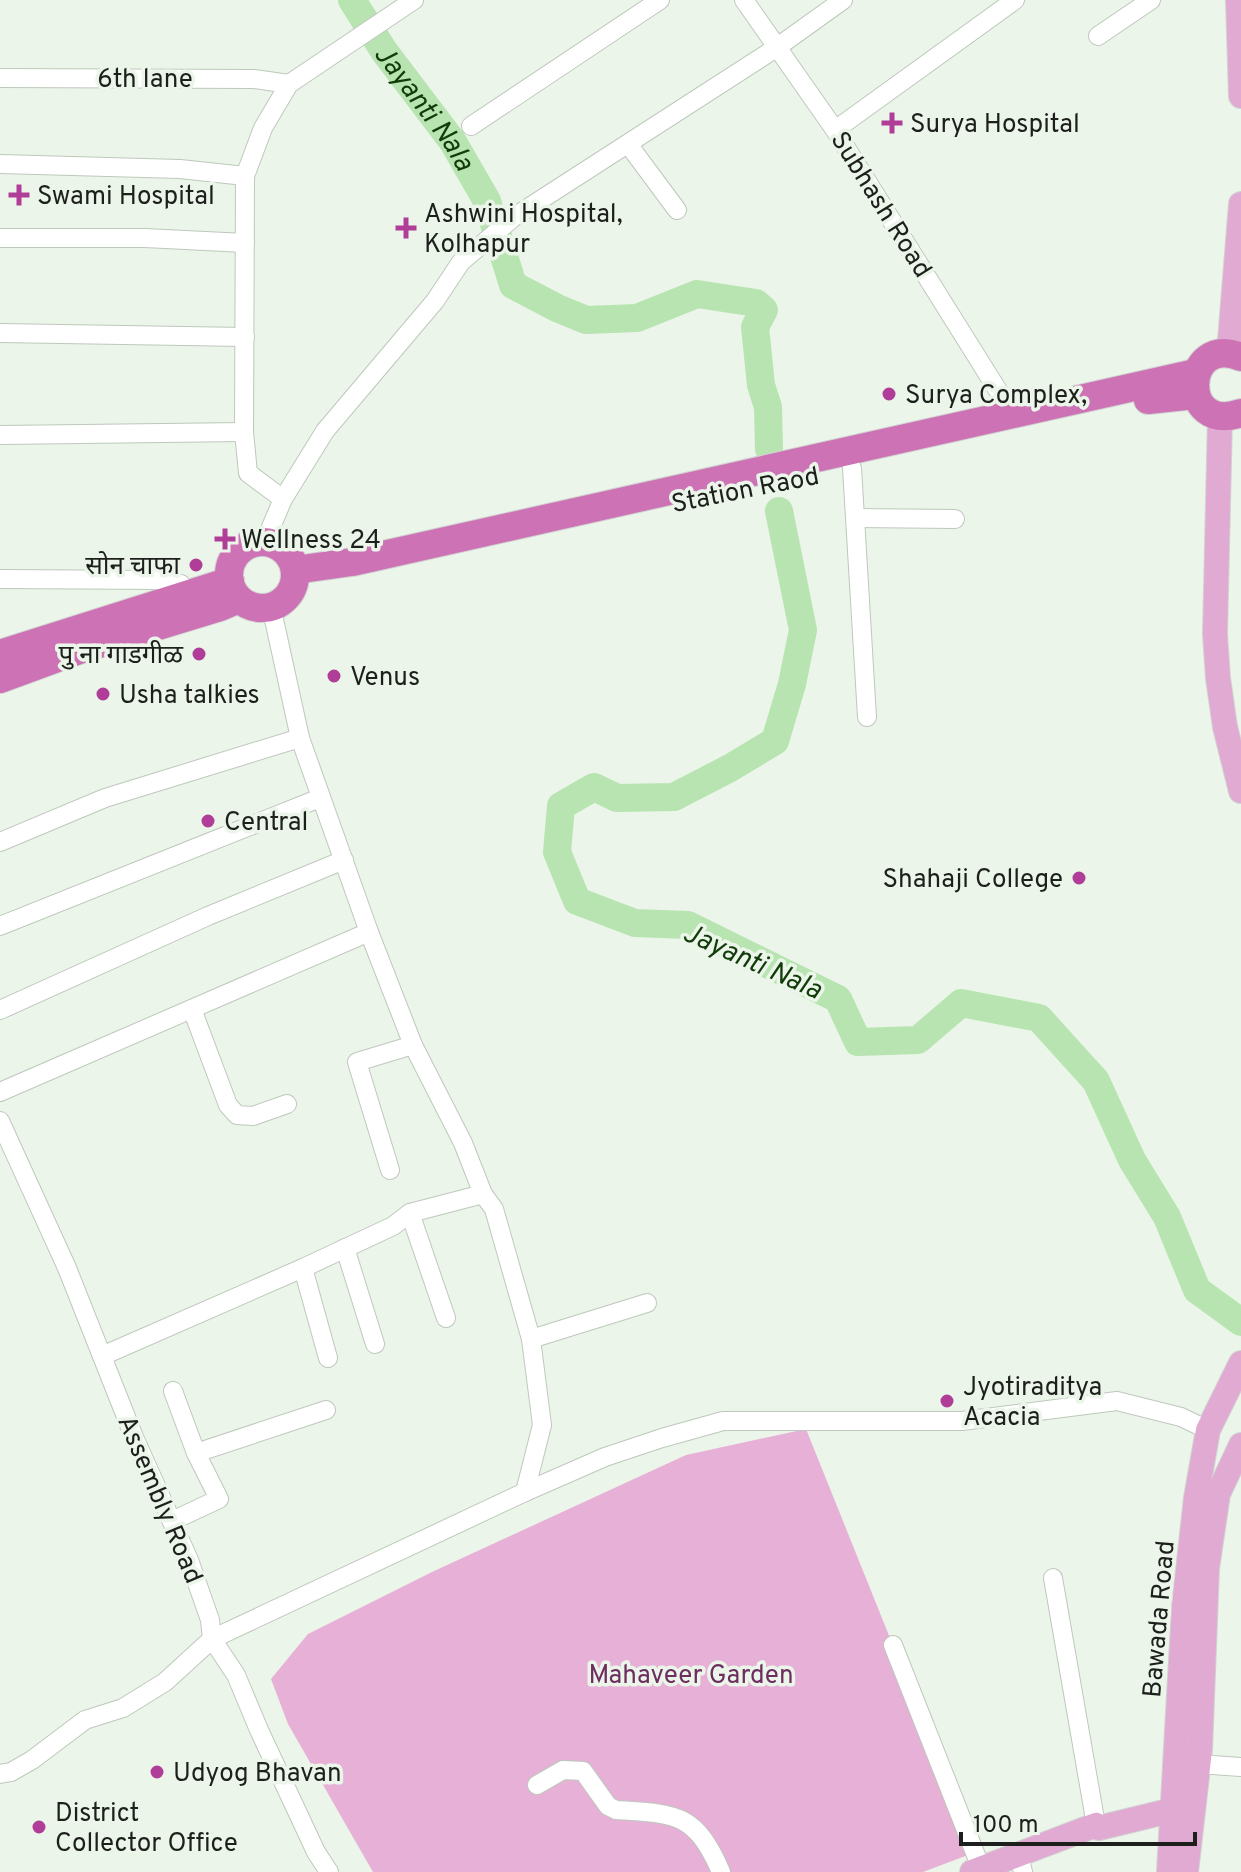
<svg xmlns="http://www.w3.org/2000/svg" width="1241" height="1872" viewBox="0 0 1241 1872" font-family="Overpass,'Noto Sans Devanagari',sans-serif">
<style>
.green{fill:#e7b0d7}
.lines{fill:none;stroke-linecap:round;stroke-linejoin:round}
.river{stroke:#b7e4b0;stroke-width:28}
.minor-casing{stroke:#bec8bc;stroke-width:20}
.major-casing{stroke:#d2d2d1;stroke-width:26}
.highway-casing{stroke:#d2d2d1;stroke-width:30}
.minor{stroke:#fff;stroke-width:18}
.major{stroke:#e0aad3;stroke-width:24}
.highway{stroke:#cc72b5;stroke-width:28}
.poi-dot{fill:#b03d97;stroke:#ebf5e9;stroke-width:3}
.labels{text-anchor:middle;stroke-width:7;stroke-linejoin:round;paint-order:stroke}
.street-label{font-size:26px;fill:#1c1f1b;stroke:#ebf5e9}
.poi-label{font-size:26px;fill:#1c1f1b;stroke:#ebf5e9;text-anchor:start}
.park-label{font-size:26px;fill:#6e2c5f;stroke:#ebf5e9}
.water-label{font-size:28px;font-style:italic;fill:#113c0a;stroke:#ebf5e9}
</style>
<rect width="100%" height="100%" fill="#ebf5e9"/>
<path class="green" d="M 806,1429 L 976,1852 L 923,1872 L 373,1872 L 288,1724 L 271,1679 L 308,1634 L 432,1572 L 686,1455 Z"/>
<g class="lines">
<g class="river">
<path id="s1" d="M 352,0 L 384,51 L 453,142 L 487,201 L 513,285 L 557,308 L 586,320 L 637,318 L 697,294 L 756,303 L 764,310 L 755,327 L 761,385 L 768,407 L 769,449"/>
<path d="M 779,511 L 803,630 L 792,684 L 775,741 L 730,768 L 674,797 L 617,798 L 594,787 L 561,806 L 557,852 L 577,901 L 635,923 L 688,925 L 838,999 L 858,1042 L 918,1040 L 961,1003 L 1039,1018 L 1096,1081 L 1132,1160 L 1167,1217 L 1197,1290 L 1241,1322"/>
</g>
<g class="minor-casing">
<g id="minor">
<path d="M 744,0 L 835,130 L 1012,413"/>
<path d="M 1098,36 L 1151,0"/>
<path d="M 0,78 L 254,79 L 289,84"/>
<path d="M 471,126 L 660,0"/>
<path d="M 835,130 L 1015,0"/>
<path d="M 628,144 L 677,210"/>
<path d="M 0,164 L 180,169 L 245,176"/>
<path d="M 0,238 L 145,238 L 245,243"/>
<path d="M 0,333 L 245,337"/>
<path d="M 0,435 L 244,432"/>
<path d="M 852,468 L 867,717"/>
<path d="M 283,499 L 248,473 L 244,432 L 245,176 L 263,128 L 289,84 L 414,0"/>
<path d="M 856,518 L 955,519"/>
<path d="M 265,541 L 283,499 L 325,431 L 435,301 L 461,262 L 514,217 L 776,48 L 843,0"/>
<path d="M 0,579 L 164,580 L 181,584 L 188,595"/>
<path d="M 0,842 L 105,798 L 300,738"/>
<path d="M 0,926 L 320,798"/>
<path d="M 369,932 L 413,1045 L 357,1062 L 390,1170"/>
<path d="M 192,1009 L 228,1105 L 237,1115 L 253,1116 L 287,1104"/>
<path d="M 0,1010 L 208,916 L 344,860"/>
<path d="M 413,1045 L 463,1143 L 483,1194"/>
<path d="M 0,1092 L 369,932 L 300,738 L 271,606"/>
<path d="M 0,1121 L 67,1268 L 134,1437 L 189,1560 L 210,1620 L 212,1639 L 236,1675 L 259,1730 L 316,1852 L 329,1872"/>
<path d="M 410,1213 L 446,1318"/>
<path d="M 345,1248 L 375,1344"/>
<path d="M 303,1268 L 328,1358"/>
<path d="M 531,1339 L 647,1303"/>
<path d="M 102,1356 L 303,1268 L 393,1226 L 410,1213 L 483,1194 L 494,1209 L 531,1339 L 542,1425 L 525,1492"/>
<path d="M 196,1453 L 326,1410"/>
<path d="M 172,1521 L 219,1499 L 196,1453 L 173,1391"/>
<path d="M 1053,1578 L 1096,1825"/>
<path d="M 893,1645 L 981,1868"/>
<path d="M 1198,1764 L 1241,1767"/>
<path d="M 0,1774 L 11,1772 L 32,1760 L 85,1720 L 123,1708 L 165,1682 L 212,1639 L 525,1492 L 605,1457 L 662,1438 L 723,1421 L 962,1421 L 1117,1401 L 1181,1417 L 1208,1430"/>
<path d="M 537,1785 L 563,1770 L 583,1771 L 608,1806 L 616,1810 C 676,1814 695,1812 721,1872"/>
<path d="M 1021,1864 L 1023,1872"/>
</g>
</g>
<g class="major-casing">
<g id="major">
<path d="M 1238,0 L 1241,96"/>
<path d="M 1229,353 L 1241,204"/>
<path d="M 1220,417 L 1215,634 L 1218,678 L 1225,727 L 1241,791"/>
<path d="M 972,1872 L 1096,1825 L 1099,1828 L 1185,1807"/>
<path d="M 1169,1872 L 1184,1607 L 1196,1498 L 1208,1430 L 1241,1363"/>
<path d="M 1186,1872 L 1200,1750 L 1207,1568 L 1218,1494 L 1241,1445"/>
</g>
</g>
<g class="highway-casing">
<g id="highway">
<path d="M 1241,357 C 1182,333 1178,435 1241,413"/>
<path d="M 1148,400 L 1195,395"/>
<circle cx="262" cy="575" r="33"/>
<path d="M 295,570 L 352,562 L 1196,373"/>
<path d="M 0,654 L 230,581"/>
<path d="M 0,679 L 79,650 L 220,607 L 239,599"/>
</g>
</g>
<use href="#minor" class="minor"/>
<use href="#major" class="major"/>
<use href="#highway" class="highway"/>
</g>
<g class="poi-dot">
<path d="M888 111h8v8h8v8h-8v8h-8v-8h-8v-8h8z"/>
<path d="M15 183h8v8h8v8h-8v8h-8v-8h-8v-8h8z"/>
<path d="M402 216h8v8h8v8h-8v8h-8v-8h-8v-8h8z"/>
<circle cx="889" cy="394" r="8"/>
<path d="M221 527h8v8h8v8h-8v8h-8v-8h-8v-8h8z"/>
<circle cx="196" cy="565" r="8"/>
<circle cx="199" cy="654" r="8"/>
<circle cx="334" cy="676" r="8"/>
<circle cx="103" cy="694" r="8"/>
<circle cx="208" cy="821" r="8"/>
<circle cx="1079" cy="878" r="8"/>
<circle cx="947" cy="1401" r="8"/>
<circle cx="157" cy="1772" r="8"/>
<circle cx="39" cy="1827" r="8"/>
</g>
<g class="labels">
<g class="street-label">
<text x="145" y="87">6th lane</text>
<text transform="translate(882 204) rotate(58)" y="9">Subhash Road</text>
<text transform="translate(745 489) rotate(-11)" y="9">Station Raod</text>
<text transform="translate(161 1499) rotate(67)" y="9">Assembly Road</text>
<text transform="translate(1158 1619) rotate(-85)" y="9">Bawada Road</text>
</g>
<g class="poi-label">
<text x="910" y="132">Surya Hospital</text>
<text x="37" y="204">Swami Hospital</text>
<text x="424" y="222">Ashwini Hospital,<tspan x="424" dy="30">Kolhapur</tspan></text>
<text x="905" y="403">Surya Complex,</text>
<text x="241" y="548">Wellness 24</text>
<text x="180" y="574" text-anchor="end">सोन चाफा</text>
<text x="183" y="663" text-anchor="end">पु ना गाडगीळ</text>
<text x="350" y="685">Venus</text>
<text x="119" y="703">Usha talkies</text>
<text x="224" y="830">Central</text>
<text x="1063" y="887" text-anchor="end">Shahaji College</text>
<text x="963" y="1395">Jyotiraditya<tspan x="963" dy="30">Acacia</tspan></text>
<text x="173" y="1781">Udyog Bhavan</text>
<text x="55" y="1821">District<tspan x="55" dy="30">Collector Office</tspan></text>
</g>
<g class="park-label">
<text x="691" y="1683">Mahaveer Garden</text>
</g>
<g class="water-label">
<text dy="10" stroke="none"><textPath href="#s1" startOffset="130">Jayanti Nala</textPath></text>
<text transform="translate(753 960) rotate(24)" y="10">Jayanti Nala</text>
</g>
</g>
<path d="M961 1832v12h234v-12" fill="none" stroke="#1c1f1b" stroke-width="4"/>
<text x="973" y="1832" font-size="24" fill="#1c1f1b" stroke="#ebf5e9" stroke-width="6" paint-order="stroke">100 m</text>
</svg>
